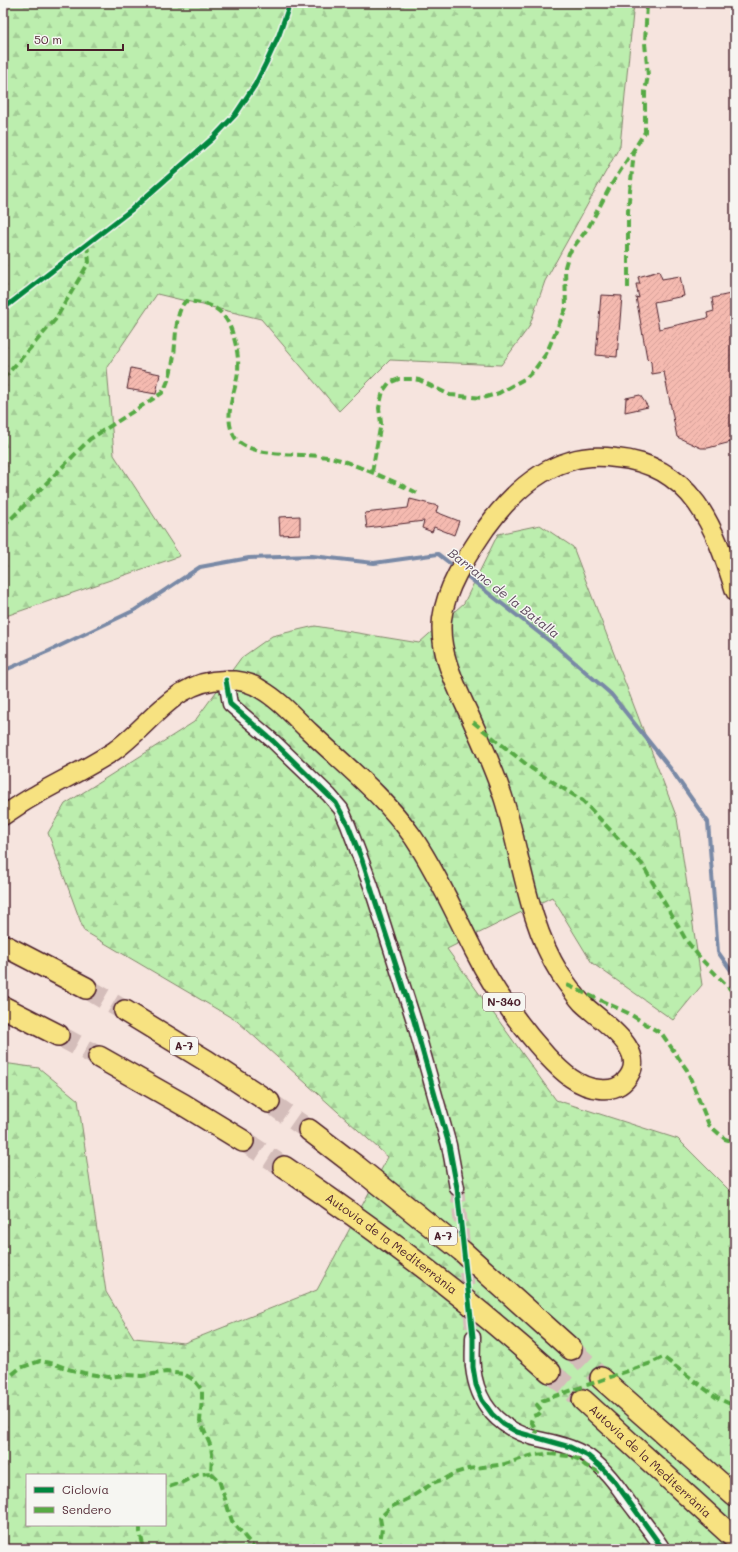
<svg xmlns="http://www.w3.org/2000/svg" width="738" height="1552" viewBox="0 0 738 1552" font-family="Mali,sans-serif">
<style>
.forest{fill:url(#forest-firs);stroke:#83866c;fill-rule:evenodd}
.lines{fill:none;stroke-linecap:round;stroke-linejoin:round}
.stream{stroke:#7989a6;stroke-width:4}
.building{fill:url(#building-hatch);stroke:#4a1f2b}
.tertiary-tunnel{stroke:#d4bdba;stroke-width:14;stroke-dasharray:14 7;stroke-linecap:butt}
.motorway-tunnel{stroke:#d4bdba;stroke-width:21;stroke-dasharray:21 10;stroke-linecap:butt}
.tertiary-casing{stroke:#4a1f2b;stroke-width:17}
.primary-casing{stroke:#4a1f2b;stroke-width:21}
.motorway-casing{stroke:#4a1f2b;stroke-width:24}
.tertiary{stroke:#f6f6f2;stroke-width:14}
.primary{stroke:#f7e281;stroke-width:18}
.motorway{stroke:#f7e281;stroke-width:21}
.quiet{stroke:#57aa44;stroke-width:4;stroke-dasharray:8 4;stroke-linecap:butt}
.cycleway-casing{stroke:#f6f6f2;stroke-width:8}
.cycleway{stroke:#00873e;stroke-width:5}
.labels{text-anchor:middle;stroke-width:3;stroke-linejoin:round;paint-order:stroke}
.shield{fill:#f6f6f2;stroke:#7e6067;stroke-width:1}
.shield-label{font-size:11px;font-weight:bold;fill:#4a1f2b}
.street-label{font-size:12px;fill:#4a1f2b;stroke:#f6f6f2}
.water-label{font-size:13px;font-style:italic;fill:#5e4b5e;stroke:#f6f6f2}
</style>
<defs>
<pattern id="forest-firs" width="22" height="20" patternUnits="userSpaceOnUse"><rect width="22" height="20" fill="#bceeae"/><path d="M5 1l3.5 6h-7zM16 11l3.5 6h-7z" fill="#a3cc96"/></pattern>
<pattern id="building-hatch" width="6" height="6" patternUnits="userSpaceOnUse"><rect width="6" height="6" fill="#f5bab0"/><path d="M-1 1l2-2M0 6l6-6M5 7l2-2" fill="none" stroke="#d49f98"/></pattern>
</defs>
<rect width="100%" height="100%" fill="#f6e4de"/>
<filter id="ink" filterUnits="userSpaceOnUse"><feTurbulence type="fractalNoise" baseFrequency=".025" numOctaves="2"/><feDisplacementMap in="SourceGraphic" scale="8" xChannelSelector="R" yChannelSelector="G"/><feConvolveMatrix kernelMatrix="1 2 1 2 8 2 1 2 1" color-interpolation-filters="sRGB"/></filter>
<g filter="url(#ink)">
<g class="forest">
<path d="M 3,3 L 634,3 L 620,146 L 545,281 L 529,327 L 501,365 L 390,360 L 339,411 L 261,319 L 157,294 L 107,367 L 114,455 L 180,556 L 3,617 Z"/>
<path d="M 540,525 L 573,547 L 677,818 L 702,985 L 673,1020 L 592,963 L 552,897 L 447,949 L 556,1100 L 678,1139 L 735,1196 L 735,1306 L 733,1309 L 735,1315 L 735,1549 L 3,1549 L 3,1063 L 39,1068 L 78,1100 L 106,1292 L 134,1338 L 184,1343 L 317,1290 L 388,1157 L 237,1021 L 84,931 L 48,833 L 65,804 L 194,722 L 241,658 L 272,636 L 315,626 L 419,643 L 464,603 L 498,534 ZM 27,1475 L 165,1475 L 165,1525 L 27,1525 Z"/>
</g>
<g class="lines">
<g class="stream">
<path d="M 463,573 L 557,647 L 611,694 L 670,768 L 708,822 L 718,952 L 735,976"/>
<path d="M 3,671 L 49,651 L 135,610 L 200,567 L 249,558 L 312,556 L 374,563 L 438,554 L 456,568"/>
</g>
</g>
<g class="building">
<path d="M 659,271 L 662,279 L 680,276 L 684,296 L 654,302 L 659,329 L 708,318 L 707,313 L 714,311 L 712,298 L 735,293 L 735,441 L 708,448 L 701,448 L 677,437 L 664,372 L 652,374 L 651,362 L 647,358 L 636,297 L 639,298 L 636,284 L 640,284 L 638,277 Z"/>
<path d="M 601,295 L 622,296 L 617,357 L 596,355 Z"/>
<path d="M 131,368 L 160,374 L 156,394 L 127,389 Z"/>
<path d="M 640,395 L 648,407 L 625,412 L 626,398 Z"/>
<path d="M 410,499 L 438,506 L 436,512 L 459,521 L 454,535 L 434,527 L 432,532 L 422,528 L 424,521 L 367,528 L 365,513 L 408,508 Z"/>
<path d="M 300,516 L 300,534 L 280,535 L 279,517 Z"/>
</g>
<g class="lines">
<path class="tertiary-tunnel" d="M 457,1188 L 473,1337"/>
<g class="motorway-tunnel">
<path d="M 86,988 L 125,1011"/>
<path d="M 58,1035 L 99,1057"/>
<path d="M 269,1102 L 309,1130"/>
<path d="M 243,1141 L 284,1167"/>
<path d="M 571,1349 L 601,1378"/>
<path d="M 550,1372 L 583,1400"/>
</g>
<g class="tertiary-casing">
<g id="tertiary">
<path d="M 226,680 L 230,704 L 273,741 L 329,795 L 341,809 L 348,825 L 371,886 L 414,1021 L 449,1145 L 457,1188"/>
<path d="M 473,1337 C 473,1347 472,1357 473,1367 C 477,1405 499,1428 534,1438 C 553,1442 573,1446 589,1457 C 605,1469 616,1484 627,1500 C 639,1516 652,1532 663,1549"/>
</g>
</g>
<g class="primary-casing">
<path id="primary" d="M 3,816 C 13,809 23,802 34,796 C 60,781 88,768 114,751 C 151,725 176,678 227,680 C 239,680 252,683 262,690 C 281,701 295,718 310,732 C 346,766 385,797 413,837 C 437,873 454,912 474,951 C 493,989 518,1024 547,1056 C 561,1071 578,1088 600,1089 C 609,1090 619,1088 625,1081 C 653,1051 600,1021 582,1003 C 574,994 567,984 560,974 C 527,921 522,858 504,800 C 496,774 484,748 473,723 C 459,691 438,655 442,619 C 446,586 468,555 486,528 C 507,499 535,471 570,461 C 585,456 600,456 616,458 C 692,465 715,527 735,591"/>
</g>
<g class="motorway-casing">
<g id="motorway">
<path d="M 3,945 L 86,988"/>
<path d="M 3,1007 L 58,1035"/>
<path d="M 125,1011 L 207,1061 L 269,1102"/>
<path d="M 99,1057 L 184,1105 L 243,1141"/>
<path d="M 309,1130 L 356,1166 L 462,1251 L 571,1349"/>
<path id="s1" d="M 284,1167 C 377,1230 466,1296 550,1372"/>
<path d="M 601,1378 L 735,1496"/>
<path id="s2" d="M 583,1400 L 735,1539"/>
</g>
</g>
<use href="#tertiary" class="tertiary"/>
<use href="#primary" class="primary"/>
<use href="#motorway" class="motorway"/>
<g class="quiet">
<path d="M 628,288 L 628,211 L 634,151"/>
<path d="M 3,379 L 55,320 L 89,262 L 87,243"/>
<path d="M 372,472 L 381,423 L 379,408 L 383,391 L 389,383 L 399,379 L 413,379 L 419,380 L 450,395 L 483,398 L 499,393 L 526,378 L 535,369 L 546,354 L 566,308 L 565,267 L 569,253 L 588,228 L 610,187 L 645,132 L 645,91 L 648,76 L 645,43 L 647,3"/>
<path d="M 3,527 L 90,439 L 162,393 C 169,382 172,368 174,355 C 176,340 175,310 186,301 C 208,303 222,306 231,329 C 236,343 239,356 238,371 C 236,393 221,418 236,439 C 251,458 304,453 327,457 C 338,458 348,463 359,467 C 379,475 398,483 417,493"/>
<path d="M 473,722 L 531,768 L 583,801 L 642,864 L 686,940 L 702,960 L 735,994"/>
<path d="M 567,985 L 628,1013 L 662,1034 L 687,1070 L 709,1125 L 725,1139 L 735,1142"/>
<path d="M 3,1382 L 20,1368 L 40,1361 L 55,1364 L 68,1369 L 84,1373 L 108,1377 L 126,1375 L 142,1376 L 166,1372 L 184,1374 L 194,1380 L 202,1390 L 202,1399 L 200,1421 L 211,1447 L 212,1454 L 211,1473 L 198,1474 L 181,1483 L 165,1488"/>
<path d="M 537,1438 L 535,1428 L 531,1421 L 533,1416 L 539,1414 L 542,1411 L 537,1405 L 541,1401 L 651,1363 L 663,1357 L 717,1398 L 735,1406"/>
<path d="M 211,1473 L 219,1480 L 232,1521 L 255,1549"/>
<path d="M 140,1525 L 140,1532 L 144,1549"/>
<path d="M 379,1549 L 382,1529 L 380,1518 L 391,1507 L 408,1499 L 435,1482 L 445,1479 L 455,1473 L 468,1469 L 505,1464 L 533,1455 L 550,1454 L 569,1456 L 578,1459 L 586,1466 L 602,1473 L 601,1472"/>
</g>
<g class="cycleway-casing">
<g id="cycleway">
<path d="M 3,309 L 131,210 L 213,138 L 235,115 L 255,85 L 267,61 L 279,35 L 290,3"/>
<path d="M 226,680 L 230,704 L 273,741 L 336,803 L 348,825 L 362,860 L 414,1021 L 449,1145 L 457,1188 L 473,1337 L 473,1367 L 476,1385 L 482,1400 L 492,1414 L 503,1424 L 517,1432 L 570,1447 L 588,1456 L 602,1468 L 615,1482 L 663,1549"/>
</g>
</g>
<use href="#cycleway" class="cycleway"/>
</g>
</g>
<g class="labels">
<g class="shield">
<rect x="483" y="993" width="42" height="18" rx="3"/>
<rect x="170" y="1037" width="28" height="18" rx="3"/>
<rect x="429" y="1227" width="28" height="18" rx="3"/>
</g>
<g class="shield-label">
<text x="504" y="1006">N-340</text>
<text x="184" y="1050">A-7</text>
<text x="443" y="1240">A-7</text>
</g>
<g class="street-label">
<text dy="4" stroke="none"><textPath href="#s1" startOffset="132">Autovia de la Mediterrània</textPath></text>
<text dy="4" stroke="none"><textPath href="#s2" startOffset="91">Autovia de la Mediterrània</textPath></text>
</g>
<g class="water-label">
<text transform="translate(504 593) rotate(38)" y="5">Barranc de la Batalla</text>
</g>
</g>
<rect width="738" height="1552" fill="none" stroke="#f6f6f2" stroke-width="16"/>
<rect x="8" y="8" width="722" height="1536" fill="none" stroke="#4a1f2b" stroke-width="1.5" filter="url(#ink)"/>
<rect x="26" y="1474" width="140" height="52" fill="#f6f6f2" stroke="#b1a0a2"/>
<rect x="34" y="1487" width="20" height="6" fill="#00873e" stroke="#b1a0a2"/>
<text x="62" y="1494" font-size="12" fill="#4a1f2b">Ciclovía</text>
<rect x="34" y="1507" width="20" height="6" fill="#57aa44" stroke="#b1a0a2"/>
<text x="62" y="1514" font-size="12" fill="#4a1f2b">Sendero</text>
<path d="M28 44v6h95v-6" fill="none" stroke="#4a1f2b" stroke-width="2"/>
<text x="34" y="44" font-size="12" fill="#4a1f2b" stroke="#f6f6f2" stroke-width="3" paint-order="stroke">50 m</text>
</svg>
